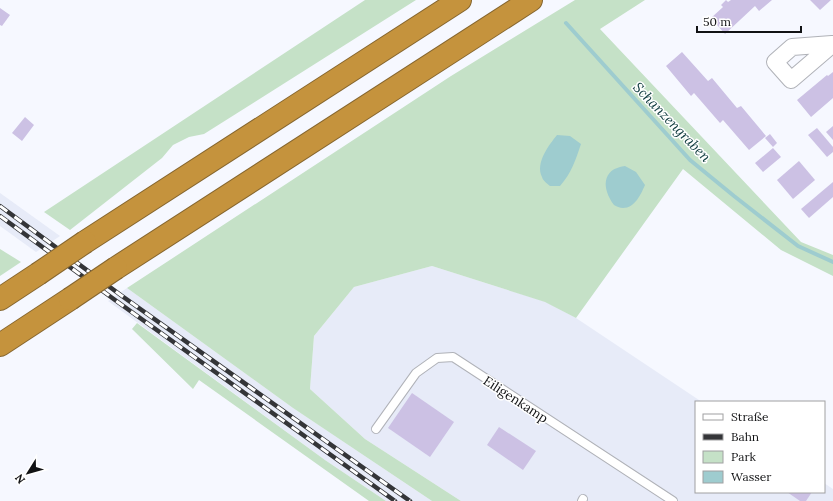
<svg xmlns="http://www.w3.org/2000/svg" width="833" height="501" viewBox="0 0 833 501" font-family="Lora,serif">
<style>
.built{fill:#e7ebf8}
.green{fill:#c5e1c7}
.water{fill:#9ecccf}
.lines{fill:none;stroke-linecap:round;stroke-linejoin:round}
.stream{stroke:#9ecccf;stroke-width:4}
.building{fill:#ccc1e4}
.service-casing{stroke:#b0b2b8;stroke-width:10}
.minor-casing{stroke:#b0b2b8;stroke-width:18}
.motorway-casing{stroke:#86662f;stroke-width:24}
.service{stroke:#fff;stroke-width:8}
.minor{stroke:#fff;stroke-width:16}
.motorway{stroke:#c5933d;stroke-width:22}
.rail-casing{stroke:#343538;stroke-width:4.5}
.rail{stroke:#fff;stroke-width:3;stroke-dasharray:9;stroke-linecap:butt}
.motorway-bridge-casing{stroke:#86662f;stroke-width:24;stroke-linecap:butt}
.motorway-bridge{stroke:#c5933d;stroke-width:22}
.labels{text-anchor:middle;stroke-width:3;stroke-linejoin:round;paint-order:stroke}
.street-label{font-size:13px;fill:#111214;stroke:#fff}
.water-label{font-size:14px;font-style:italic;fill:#0f3b3e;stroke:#fff}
</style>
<rect width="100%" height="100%" fill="#f6f8ff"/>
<g class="built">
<path d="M 0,193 L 60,236 L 36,252 L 0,226 Z"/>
<path d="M 432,266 L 546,302 L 576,318 L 702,402 L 696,402 L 696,492 L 824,492 L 824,483 L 833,489 L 833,501 L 461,501 L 365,439 L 310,389 L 314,336 L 354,287 Z"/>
<path d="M 127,288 L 293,408 L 432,501 L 386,501 L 325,460 L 108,301 Z"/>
</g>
<g class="green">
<path d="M 365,0 L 416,0 L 204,134 L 189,137 L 173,145 L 162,158 L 70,230 L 44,212 Z"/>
<path d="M 575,0 L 645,0 L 600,29 L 801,242 L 833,255 L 833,276 L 781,250 L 683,169 L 576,318 L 545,302 L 432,266 L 354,287 L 314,336 L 310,389 L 365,439 L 461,501 L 432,501 L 293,408 L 127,288 L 451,76 Z"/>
<path d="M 0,249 L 21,262 L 0,276 Z"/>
<path d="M 137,323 L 325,460 L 386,501 L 369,501 L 199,380 L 193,389 L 132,329 Z"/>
</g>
<g class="water">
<path d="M 557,135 L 570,136 L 581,144 C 576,159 571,174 560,186 L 550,186 C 547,183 543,181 542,177 C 535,163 549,145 557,135 Z"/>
<path d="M 625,166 L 636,172 L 645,185 C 641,194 635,208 623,208 C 620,208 616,206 614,205 C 602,189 601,169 625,166 Z"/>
</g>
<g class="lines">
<path class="stream" d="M 566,23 L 690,160 L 734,196 L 798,246 L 833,262"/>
</g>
<g class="building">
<path d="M 726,0 L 728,2 L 731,0 L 772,0 L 759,11 L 755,6 L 725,34 L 711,18 L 723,7 L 721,5 Z"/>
<path d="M 810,0 L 831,0 L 820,10 Z"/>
<path d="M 0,8 L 10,15 L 2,26 L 0,25 Z"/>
<path d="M 682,52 L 708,81 L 712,78 L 737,108 L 741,106 L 766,136 L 749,150 L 723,120 L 720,123 L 694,93 L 691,96 L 666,66 Z"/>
<path d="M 833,72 L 833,98 L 811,117 L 797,100 L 827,75 L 828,76 Z"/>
<path d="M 25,117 L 34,125 L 22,141 L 12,133 Z"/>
<path d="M 833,126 L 833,140 L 826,132 Z"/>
<path d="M 817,128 L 833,147 L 833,152 L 827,157 L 808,135 Z"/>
<path d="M 770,134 L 777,143 L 773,147 L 765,138 Z"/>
<path d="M 773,148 L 781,157 L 763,172 L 755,163 Z"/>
<path d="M 799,161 L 815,180 L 793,199 L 777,180 Z"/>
<path d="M 833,182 L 833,197 L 809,218 L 801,209 Z"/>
<path d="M 412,393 L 454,422 L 430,457 L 388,428 Z"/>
<path d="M 499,427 L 536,451 L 523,470 L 487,445 Z"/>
<path d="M 787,492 L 812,492 L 806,501 L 800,501 Z"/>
</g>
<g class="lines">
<g class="service-casing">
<g id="service">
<path d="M 376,429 L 416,373 L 437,358 L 453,357 L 673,501"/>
<path d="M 582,501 L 583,499"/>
</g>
</g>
<g class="minor-casing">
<path id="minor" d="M 832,44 L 792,47 L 775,62 L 791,80 L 833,44"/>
</g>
<g class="motorway-casing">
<g id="motorway">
<path d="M 85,242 L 460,0"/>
<path d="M 116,268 L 531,0"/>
<path d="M 0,299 L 38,274"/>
<path d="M 0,345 L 70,299"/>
</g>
</g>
<use href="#service" class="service"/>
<use href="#minor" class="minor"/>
<use href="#motorway" class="motorway"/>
<g class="rail-casing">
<g id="rail">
<path d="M 0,206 L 122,296 L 410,501"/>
<path d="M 0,216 L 115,300 L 395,501"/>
</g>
</g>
<use href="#rail" class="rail"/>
<g class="motorway-bridge-casing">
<g id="motorway-bridge">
<path d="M 38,274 L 85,242"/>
<path d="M 70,299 L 116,268"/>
</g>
</g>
<use href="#motorway-bridge" class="motorway-bridge"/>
</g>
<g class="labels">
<g class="street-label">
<text transform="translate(516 399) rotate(33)" y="5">Eiligenkamp</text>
</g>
<g class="water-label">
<text transform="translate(672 122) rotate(46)" y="5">Schanzengraben</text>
</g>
</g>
<rect x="695" y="401" width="130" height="92" fill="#ffffff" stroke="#a0a0a1"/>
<rect x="703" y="414" width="20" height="6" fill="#ffffff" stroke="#a0a0a1"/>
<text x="731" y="421" font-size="12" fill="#111214">Straße</text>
<rect x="703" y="434" width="20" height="6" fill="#343538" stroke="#a0a0a1"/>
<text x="731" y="441" font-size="12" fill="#111214">Bahn</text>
<rect x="703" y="451" width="20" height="12" fill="#c5e1c7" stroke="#a0a0a1"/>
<text x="731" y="461" font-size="12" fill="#111214">Park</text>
<rect x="703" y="471" width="20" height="12" fill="#9ecccf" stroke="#a0a0a1"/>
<text x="731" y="481" font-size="12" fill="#111214">Wasser</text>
<g transform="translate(28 473) rotate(233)" stroke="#ffffff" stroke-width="3" paint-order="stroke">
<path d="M0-3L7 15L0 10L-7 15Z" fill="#111214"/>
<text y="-6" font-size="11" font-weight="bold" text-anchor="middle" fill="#111214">N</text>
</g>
<path d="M697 26v6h104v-6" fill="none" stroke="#111214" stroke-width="2"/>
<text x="703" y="26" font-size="12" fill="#111214" stroke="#ffffff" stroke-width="3" paint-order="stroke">50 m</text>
</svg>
